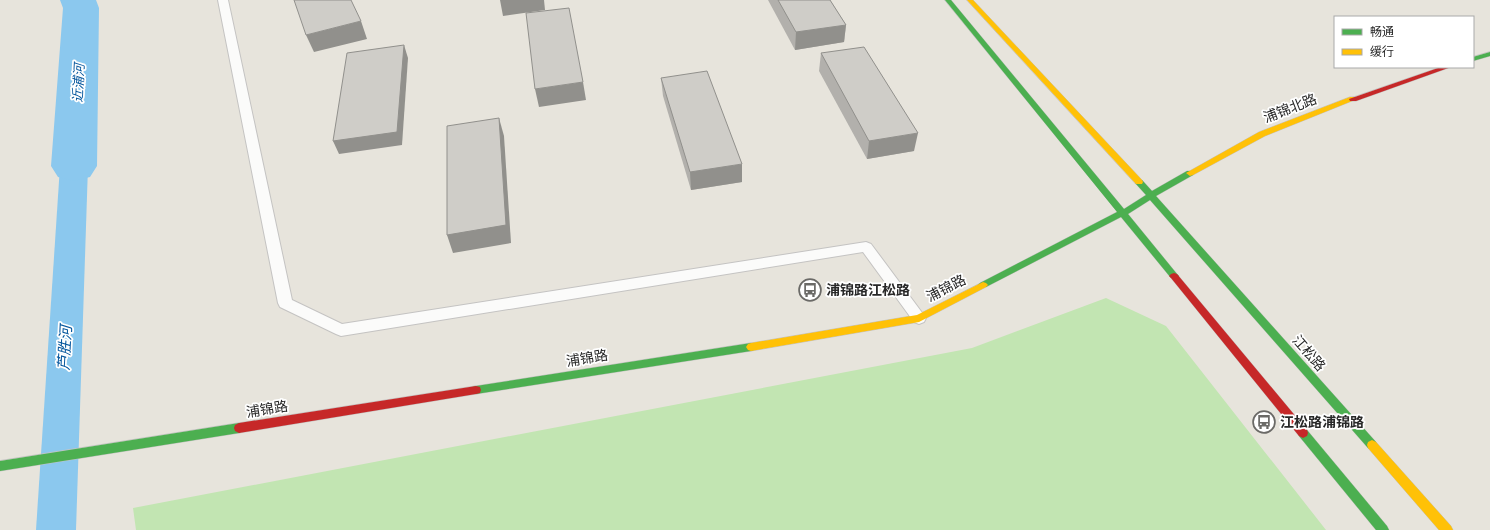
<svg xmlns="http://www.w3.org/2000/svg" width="1490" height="530" viewBox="0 0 1490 530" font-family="'Roboto Condensed','Noto Sans SC',sans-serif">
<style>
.green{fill:#c2e5b2}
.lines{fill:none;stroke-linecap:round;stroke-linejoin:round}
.canal{fill:#8bc8ee;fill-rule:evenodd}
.river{fill:#8bc8ee;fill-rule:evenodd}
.lane-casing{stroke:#c4c3c2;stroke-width:2}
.fast-casing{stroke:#c4c3c2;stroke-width:1}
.slow-casing{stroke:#c4c3c2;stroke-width:1}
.jam-casing{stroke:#c4c3c2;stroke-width:1}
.lane{fill:#fbfbfa;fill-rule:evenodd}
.fast{fill:#4caf50;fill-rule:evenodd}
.slow{fill:#ffc107;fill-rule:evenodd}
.jam{fill:#c62828;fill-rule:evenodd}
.wall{fill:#b2b0ac}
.shaded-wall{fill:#91908c}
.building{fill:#cfcdc8;stroke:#91908c}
.labels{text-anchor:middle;stroke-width:3.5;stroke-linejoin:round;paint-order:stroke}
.far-water-label{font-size:13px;font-style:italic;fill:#06579d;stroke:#fff}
.street-label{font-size:14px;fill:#282828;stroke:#fff}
.poi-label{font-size:14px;font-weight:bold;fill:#282828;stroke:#fff;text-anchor:start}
.water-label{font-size:15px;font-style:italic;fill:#06579d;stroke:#fff}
</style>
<rect width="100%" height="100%" fill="#e7e4dc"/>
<path class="green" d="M 1106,298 L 1166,326 L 1326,530 L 136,530 L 133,508 L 972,348 Z"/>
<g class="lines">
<path class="canal" d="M 74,157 L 84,160 L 88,166 L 76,530 L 36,530 L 60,166 L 64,160 Z"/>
<path class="river" d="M 60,0 L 96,0 L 99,8 L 97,166 L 90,177 L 74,181 L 58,177 L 51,166 L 63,8 Z"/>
<g class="lane-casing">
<path id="lane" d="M 218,0 L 228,0 L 292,300 L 342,324 L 866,242 L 871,244 L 926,318 L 924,322 L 919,324 L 914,322 L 863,252 L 341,336 L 336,334 L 280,307 L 278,303 Z"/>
</g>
<g class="fast-casing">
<g id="fast">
<path d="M 945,0 L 951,0 L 1124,209 L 1146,195 L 1136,184 L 1135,182 L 1136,180 L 1142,180 L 1152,191 L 1187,171 L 1193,171 L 1194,173 L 1193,175 L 1156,196 L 1376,442 L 1377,445 L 1376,448 L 1372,450 L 1368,448 L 1150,200 L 1128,214 L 1177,274 L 1179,276 L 1177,278 L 1171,278 L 1121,217 L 986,287 L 980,287 L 978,285 L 980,283 L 1117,212 Z"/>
<path d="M 1490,52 L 1490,56 L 1473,61 L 1473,57 Z"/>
<path d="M 751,343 L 754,344 L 756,347 L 754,350 L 751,351 L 476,394 L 472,393 L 471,390 L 472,387 L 476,386 Z"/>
<path d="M 239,423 L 243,425 L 244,428 L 243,431 L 239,433 L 0,471 L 0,461 Z"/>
<path d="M 1303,428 L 1307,430 L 1387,526 L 1389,530 L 1376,530 L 1299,436 L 1298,433 L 1299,430 Z"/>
</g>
</g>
<g class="slow-casing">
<g id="slow">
<path d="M 967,0 L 973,0 L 1142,180 L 1143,182 L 1142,184 L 1136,184 Z"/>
<path d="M 1350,97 L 1356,97 L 1357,99 L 1265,136 L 1193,175 L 1190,176 L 1186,173 L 1259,132 Z"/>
<path d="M 983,282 L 986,283 L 988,285 L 986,287 L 919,322 L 751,351 L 748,350 L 746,347 L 748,344 L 751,343 L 917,315 Z"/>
<path d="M 1372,440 L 1376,442 L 1451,526 L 1453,530 L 1439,530 L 1368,448 L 1367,445 L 1368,442 Z"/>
</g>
</g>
<g class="jam-casing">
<g id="jam">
<path d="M 1441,67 L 1451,67 L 1356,101 L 1350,101 L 1349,99 Z"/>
<path d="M 1174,273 L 1177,274 L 1307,430 L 1308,433 L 1307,436 L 1303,438 L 1299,436 L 1171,278 L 1169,276 L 1171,274 Z"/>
<path d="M 476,386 L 480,387 L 481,390 L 480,393 L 476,394 L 239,433 L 235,431 L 234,428 L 235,425 L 239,423 Z"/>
</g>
</g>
<use href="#lane" class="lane"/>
<use href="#fast" class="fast"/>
<use href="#slow" class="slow"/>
<use href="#jam" class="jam"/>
</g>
<g class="wall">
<path d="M 768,0 L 830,0 L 846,25 L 844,42 L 795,50 Z"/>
<path d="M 821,53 L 914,151 L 867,159 L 819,71 Z"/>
<path d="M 661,78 L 742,182 L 691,190 L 663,96 Z"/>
</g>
<g class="shaded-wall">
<path d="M 500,0 L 544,0 L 545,10 L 503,16 Z"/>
<path d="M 361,21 L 367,39 L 314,52 L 306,35 Z"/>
<path d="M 846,25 L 844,42 L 795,50 L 796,32 Z"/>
<path d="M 404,45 L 408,58 L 402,145 L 339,154 L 333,141 Z"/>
<path d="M 583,82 L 586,100 L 539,107 L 535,89 Z"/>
<path d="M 499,118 L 504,136 L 511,243 L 453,253 L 447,235 Z"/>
<path d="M 918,133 L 914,151 L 867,159 L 869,141 Z"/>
<path d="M 742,164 L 742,182 L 691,190 L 690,172 Z"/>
</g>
<g class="building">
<path d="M 294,0 L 351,0 L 361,21 L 306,35 Z"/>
<path d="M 778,0 L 830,0 L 846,25 L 796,32 Z"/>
<path d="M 569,8 L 583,82 L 535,89 L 526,13 Z"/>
<path d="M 404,45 L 397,132 L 333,141 L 347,53 Z"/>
<path d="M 864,47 L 918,133 L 869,141 L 821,53 Z"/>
<path d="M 707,71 L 742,164 L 690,172 L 661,78 Z"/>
<path d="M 499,118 L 506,225 L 447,235 L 447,126 Z"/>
</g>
<defs>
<g id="bus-ring" transform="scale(1.15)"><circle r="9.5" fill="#fff" stroke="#6b6a67" stroke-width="1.5"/><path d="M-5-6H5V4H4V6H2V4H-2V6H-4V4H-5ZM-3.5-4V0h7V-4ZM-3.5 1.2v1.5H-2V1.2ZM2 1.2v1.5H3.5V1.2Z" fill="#6b6a67"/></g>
</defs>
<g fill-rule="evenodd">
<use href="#bus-ring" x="810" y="290"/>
<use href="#bus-ring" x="1264" y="422"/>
</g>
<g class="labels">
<g class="far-water-label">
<text transform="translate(78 83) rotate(-87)" y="5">近浦河</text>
</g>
<g class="street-label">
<text transform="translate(1290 108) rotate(-21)" y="5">浦锦北路</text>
<text transform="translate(946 288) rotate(-27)" y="5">浦锦路</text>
<text transform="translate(1309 353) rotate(49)" y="5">江松路</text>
<text transform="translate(587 358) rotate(-9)" y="5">浦锦路</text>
<text transform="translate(267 409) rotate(-9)" y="5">浦锦路</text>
</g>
<g class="poi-label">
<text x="826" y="295">浦锦路江松路</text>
<text x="1280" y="427">江松路浦锦路</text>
</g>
<g class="water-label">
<text transform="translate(65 348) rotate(-87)" y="5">芦胜河</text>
</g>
</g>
<rect x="1334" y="16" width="140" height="52" fill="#ffffff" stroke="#a9a9a9"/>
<rect x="1342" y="29" width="20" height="6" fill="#4caf50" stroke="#a9a9a9"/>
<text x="1370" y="36" font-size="12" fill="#282828">畅通</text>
<rect x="1342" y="49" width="20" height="6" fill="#ffc107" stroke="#a9a9a9"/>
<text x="1370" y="56" font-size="12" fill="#282828">缓行</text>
</svg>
